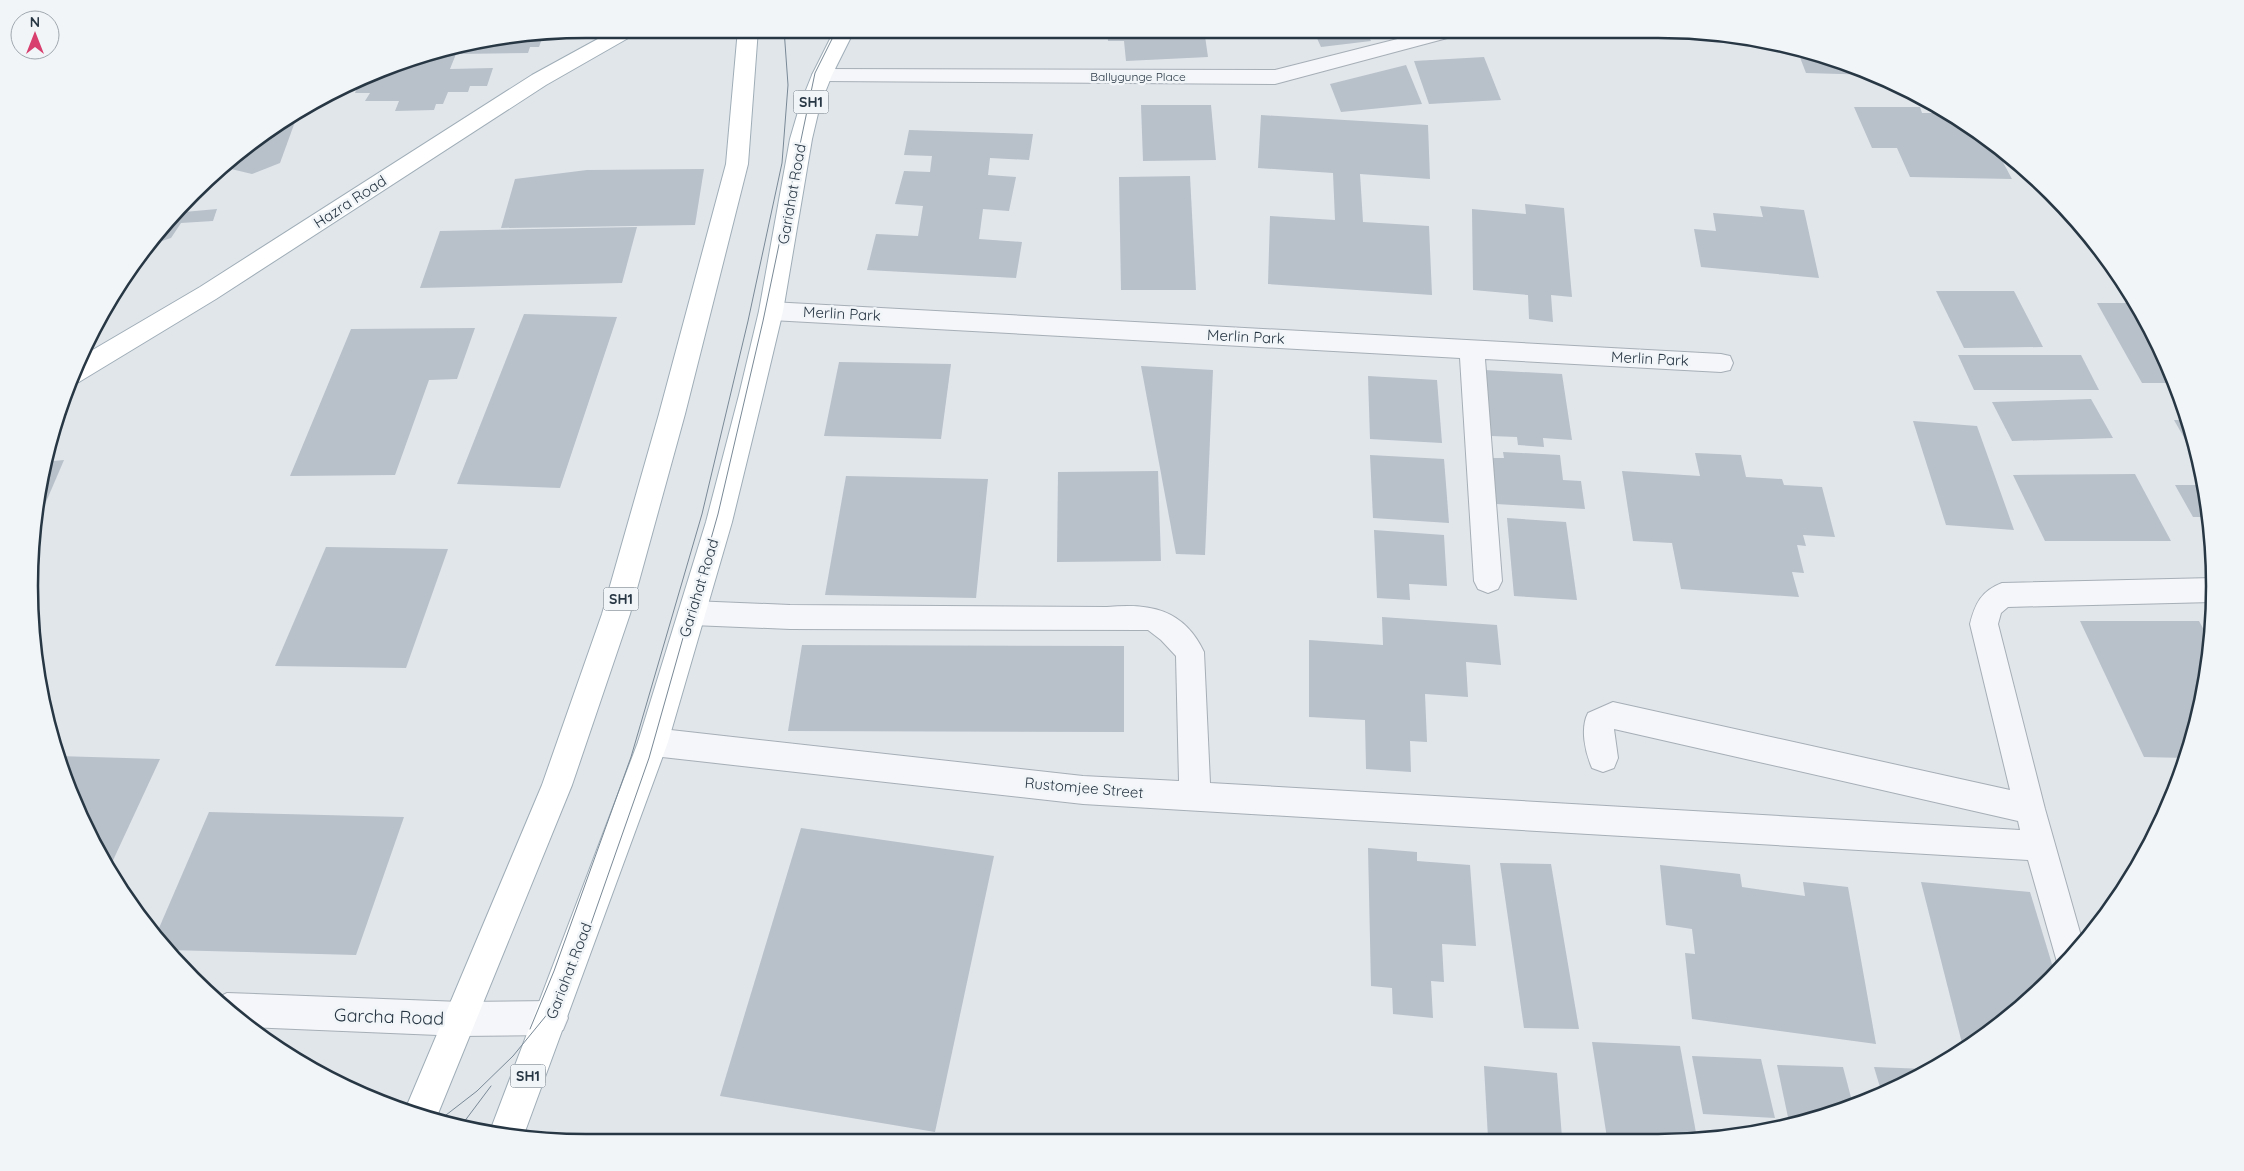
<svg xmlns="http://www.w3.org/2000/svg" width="2244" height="1171" viewBox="0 0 2244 1171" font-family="Quicksand,sans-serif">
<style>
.building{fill:#b8c0c9}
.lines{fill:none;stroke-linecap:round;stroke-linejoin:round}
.minor-casing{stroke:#a6aeb6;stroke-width:2}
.major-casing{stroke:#9fadb7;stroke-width:2}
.minor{fill:#f4f6f9;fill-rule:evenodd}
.major{fill:#fff;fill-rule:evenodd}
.tram{stroke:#798996;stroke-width:1}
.labels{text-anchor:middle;stroke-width:5;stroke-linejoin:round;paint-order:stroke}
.far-street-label{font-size:12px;fill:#283744;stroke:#f1f5f8}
.shield{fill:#f1f5f8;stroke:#64707a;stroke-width:1}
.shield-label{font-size:14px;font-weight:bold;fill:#283744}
.street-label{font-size:15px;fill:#283744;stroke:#f1f5f8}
.near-street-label{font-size:18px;fill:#283744;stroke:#f1f5f8}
.rim{fill:none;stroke:#283744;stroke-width:2.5}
</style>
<rect width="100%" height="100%" fill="#e1e6eb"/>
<g class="building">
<path d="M 960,29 L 1091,29 L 1091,31 L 960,34 Z"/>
<path d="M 1107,29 L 1204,29 L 1208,57 L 1126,61 L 1124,41 L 1108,41 Z"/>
<path d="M 1325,30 L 1388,30 L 1391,35 L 1369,37 L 1371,41 L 1321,47 L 1315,34 L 1327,33 Z"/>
<path d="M 544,33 L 539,47 L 530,47 L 528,53 L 456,54 L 450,69 L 493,68 L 487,86 L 470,86 L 468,92 L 448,92 L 443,104 L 436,104 L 434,110 L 395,111 L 399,101 L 365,101 L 370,93 L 355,93 L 357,88 L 348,88 L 350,84 L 384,68 L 395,68 L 398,62 L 406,58 L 477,39 Z"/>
<path d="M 1796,47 L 1803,48 L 1875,75 L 1806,73 Z"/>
<path d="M 1484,57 L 1501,100 L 1429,104 L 1414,61 Z"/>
<path d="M 1406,65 L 1422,104 L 1341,112 L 1330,84 Z"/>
<path d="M 1933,104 L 1991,140 L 2012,179 L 1910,177 L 1897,148 L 1872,148 L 1854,107 L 1920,107 L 1922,113 L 1937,113 Z"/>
<path d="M 1141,105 L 1211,105 L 1216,160 L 1143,161 Z"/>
<path d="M 300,108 L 280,163 L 252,174 L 227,168 L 229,160 L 246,144 Z"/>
<path d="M 1261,115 L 1428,125 L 1430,179 L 1360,174 L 1363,222 L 1429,226 L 1432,295 L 1268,284 L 1270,216 L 1335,220 L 1333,173 L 1258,168 Z"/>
<path d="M 909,130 L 1033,134 L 1029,160 L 990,158 L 988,175 L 1016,177 L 1009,211 L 983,209 L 979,239 L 1022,242 L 1016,278 L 867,270 L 876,234 L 918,236 L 923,206 L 895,204 L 904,171 L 930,172 L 932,156 L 904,155 Z"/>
<path d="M 704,169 L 695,225 L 501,228 L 515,179 L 587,170 Z"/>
<path d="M 1190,176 L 1196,290 L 1121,290 L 1119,177 Z"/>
<path d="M 1525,204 L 1564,208 L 1572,297 L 1551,295 L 1553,322 L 1529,319 L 1528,295 L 1473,290 L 1472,209 L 1526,214 Z"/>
<path d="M 1760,206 L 1804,210 L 1819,278 L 1701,267 L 1694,229 L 1716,231 L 1713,213 L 1763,217 Z"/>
<path d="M 217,209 L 213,221 L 181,223 L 171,238 L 159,242 L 150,240 L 173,213 Z"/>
<path d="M 637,227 L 622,283 L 420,288 L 440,231 Z"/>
<path d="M 2094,241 L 2111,266 L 2127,288 L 2117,288 Z"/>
<path d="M 1936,291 L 2014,291 L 2043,347 L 1964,348 Z"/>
<path d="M 2097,303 L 2138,303 L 2175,383 L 2142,383 Z"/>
<path d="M 524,314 L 617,317 L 560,488 L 457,484 Z"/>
<path d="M 475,328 L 457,379 L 429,380 L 395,475 L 290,476 L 351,329 Z"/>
<path d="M 1958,355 L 2081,355 L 2099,390 L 1974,390 Z"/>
<path d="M 839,362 L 951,364 L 941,439 L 824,436 Z"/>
<path d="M 1141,366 L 1213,370 L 1205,555 L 1176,554 Z"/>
<path d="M 1484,370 L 1562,374 L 1572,440 L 1543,438 L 1544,447 L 1518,445 L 1517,437 L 1491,436 Z"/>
<path d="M 1368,376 L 1437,380 L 1442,443 L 1370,439 Z"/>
<path d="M 2091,399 L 2113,438 L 2012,441 L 1992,402 Z"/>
<path d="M 2174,420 L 2189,420 L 2199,462 L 2198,462 Z"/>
<path d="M 1913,421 L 1977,426 L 2014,530 L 1946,525 Z"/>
<path d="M 1503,452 L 1560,455 L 1563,480 L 1581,481 L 1585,509 L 1496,504 L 1491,458 L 1504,458 Z"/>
<path d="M 1695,453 L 1741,455 L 1746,477 L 1782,479 L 1784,485 L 1822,487 L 1835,537 L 1803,535 L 1806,546 L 1797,545 L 1804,573 L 1792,572 L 1799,597 L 1681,589 L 1672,543 L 1633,541 L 1622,471 L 1700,476 Z"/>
<path d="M 1370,455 L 1444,459 L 1449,523 L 1373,518 Z"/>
<path d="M 64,460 L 40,516 L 35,516 L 44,462 Z"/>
<path d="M 1158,471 L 1161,561 L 1057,562 L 1058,472 Z"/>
<path d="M 2135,474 L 2171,541 L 2045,541 L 2013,475 Z"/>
<path d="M 846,476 L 988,479 L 976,598 L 825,595 Z"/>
<path d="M 2175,485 L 2204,485 L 2211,517 L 2193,517 Z"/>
<path d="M 1507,518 L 1566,522 L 1577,600 L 1514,596 Z"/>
<path d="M 1374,530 L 1444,535 L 1447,586 L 1409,584 L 1410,600 L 1377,598 Z"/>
<path d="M 2203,535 L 2211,535 L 2212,549 Z"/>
<path d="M 326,547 L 448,549 L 406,668 L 275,666 Z"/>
<path d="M 1382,617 L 1497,625 L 1501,665 L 1466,662 L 1468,697 L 1425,694 L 1427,742 L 1410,741 L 1411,772 L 1366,769 L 1365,720 L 1309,717 L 1309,640 L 1383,645 Z"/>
<path d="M 2080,621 L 2199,621 L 2211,643 L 2196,730 L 2186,758 L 2144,757 Z"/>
<path d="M 802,645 L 1124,646 L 1124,732 L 788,731 Z"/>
<path d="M 57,756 L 160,759 L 109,869 L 71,799 Z"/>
<path d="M 209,812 L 404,817 L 356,955 L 168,950 L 156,935 Z"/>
<path d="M 801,828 L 994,856 L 935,1132 L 720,1096 Z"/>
<path d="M 1368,848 L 1417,852 L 1417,861 L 1470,865 L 1476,946 L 1442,944 L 1444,982 L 1431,981 L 1433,1018 L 1393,1014 L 1392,988 L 1371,986 Z"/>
<path d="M 1500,863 L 1551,864 L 1579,1029 L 1524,1028 Z"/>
<path d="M 1660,865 L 1740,874 L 1742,887 L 1805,896 L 1803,882 L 1848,887 L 1876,1044 L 1692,1019 L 1685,953 L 1695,954 L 1692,929 L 1666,925 Z"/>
<path d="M 1921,882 L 2030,892 L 2055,974 L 1997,1027 L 1963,1047 Z"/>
<path d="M 1592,1042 L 1680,1046 L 1697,1138 L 1607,1138 Z"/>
<path d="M 1692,1056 L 1761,1059 L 1775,1118 L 1703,1114 Z"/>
<path d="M 1777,1065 L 1843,1067 L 1853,1105 L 1789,1122 Z"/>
<path d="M 1484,1066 L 1557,1073 L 1562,1138 L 1488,1138 Z"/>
<path d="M 1874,1067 L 1926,1069 L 1882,1094 Z"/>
<path d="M 1722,1129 L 1756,1130 L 1756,1131 L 1724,1137 Z"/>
</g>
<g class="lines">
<g class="minor-casing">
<g id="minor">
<path d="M 1433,30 L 1454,30 L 1451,37 L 1275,84 L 822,81 L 815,80 L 812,75 L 815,70 L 822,69 L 1275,70 Z"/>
<path d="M 771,302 L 1721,354 L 1730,356 L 1733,363 L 1730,370 L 1721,372 L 1485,359 L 1502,581 L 1498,589 L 1488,593 L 1478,589 L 1474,581 L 1460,358 L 771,320 L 763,317 L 759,311 L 763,305 Z"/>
<path d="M 2213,578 L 2213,602 L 2008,607 L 2001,613 L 1998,624 L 2045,809 L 2083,943 L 2077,952 L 2059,969 L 2028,860 L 1083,804 L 653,756 L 643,752 L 638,742 L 643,732 L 653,728 L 1083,776 L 1179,781 L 1176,656 L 1161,640 L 1148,630 L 790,629 L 692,625 L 682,621 L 678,613 L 682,605 L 692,601 L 790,605 L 1107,607 C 1150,603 1184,609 1204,652 L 1210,783 L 2020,830 L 2018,821 L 1614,729 L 1618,758 L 1614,768 L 1603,772 L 1592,768 C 1585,752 1580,728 1588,713 L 1613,702 L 2010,790 L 1970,624 C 1975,604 1981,591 2002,583 Z"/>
<path d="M 227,993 L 461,1002 L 551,1001 L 563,1006 L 568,1018 L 563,1030 L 551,1035 L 461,1036 L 247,1027 L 215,999 Z"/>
</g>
</g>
<g class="major-casing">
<g id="major">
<path d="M 616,29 L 640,29 L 637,33 L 546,85 L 216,299 L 79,382 L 67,384 L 79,358 L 200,287 L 532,75 Z"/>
<path d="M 738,29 L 758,29 L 748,164 L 685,414 L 630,614 L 572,785 L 435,1121 L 405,1110 L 542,785 L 602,614 L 659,414 L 726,164 Z"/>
<path d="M 835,29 L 855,29 L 832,75 L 820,105 L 812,139 L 783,311 L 763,395 L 732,522 L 668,742 L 523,1137 L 490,1131 L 638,742 L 706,522 L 739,395 L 759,311 L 790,139 L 800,105 L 812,75 Z"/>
</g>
</g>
<use href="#minor" class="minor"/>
<use href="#major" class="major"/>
<g class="tram">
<path d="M 530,1029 L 554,971 L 631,757 L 702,514 L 748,321 L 782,163 L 788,85 L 784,29"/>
<path d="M 437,1122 L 477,1091 L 513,1056 L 545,1017 L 573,975 L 649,758 L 718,514 L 763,321 L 815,73 L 837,29"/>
<path d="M 461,1126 L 491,1086"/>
</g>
</g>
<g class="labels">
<g class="far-street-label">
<text x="1138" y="81">Ballygunge Place</text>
</g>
<g class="shield">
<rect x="793.5" y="90.5" width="35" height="23" rx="4"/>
<rect x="603.5" y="587.5" width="35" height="23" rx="4"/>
<rect x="510.5" y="1064.5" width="35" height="23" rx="4"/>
</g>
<g class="shield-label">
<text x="811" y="107">SH1</text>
<text x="621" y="604">SH1</text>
<text x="528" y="1081">SH1</text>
</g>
<g class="street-label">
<text transform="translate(792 194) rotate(-80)" y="5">Gariahat Road</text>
<text transform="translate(350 202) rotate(-33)" y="5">Hazra Road</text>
<text transform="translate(842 314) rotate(3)" y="5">Merlin Park</text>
<text transform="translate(1246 337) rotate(3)" y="5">Merlin Park</text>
<text transform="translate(1650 359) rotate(3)" y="5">Merlin Park</text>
<text transform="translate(699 588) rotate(-73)" y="5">Gariahat Road</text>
<text transform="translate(1084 788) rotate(5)" y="5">Rustomjee Street</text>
<text transform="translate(569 971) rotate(-69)" y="5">Gariahat Road</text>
</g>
<g class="near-street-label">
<text transform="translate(389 1017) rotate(2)" y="6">Garcha Road</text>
</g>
</g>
<path d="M0 0H2244V1171H0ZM586 38H1658A548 548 0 0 1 2206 586V586A548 548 0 0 1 1658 1134H586A548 548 0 0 1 38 586V586A548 548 0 0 1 586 38Z" fill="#f1f5f8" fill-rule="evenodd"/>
<path class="rim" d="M586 38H1658A548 548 0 0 1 2206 586V586A548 548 0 0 1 1658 1134H586A548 548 0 0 1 38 586V586A548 548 0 0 1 586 38Z"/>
<g transform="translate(35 35)"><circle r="24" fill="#f1f5f8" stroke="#a1a9b0"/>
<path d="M0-4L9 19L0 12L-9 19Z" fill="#d83e6e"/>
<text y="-8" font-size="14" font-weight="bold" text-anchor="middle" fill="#283744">N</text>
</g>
</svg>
